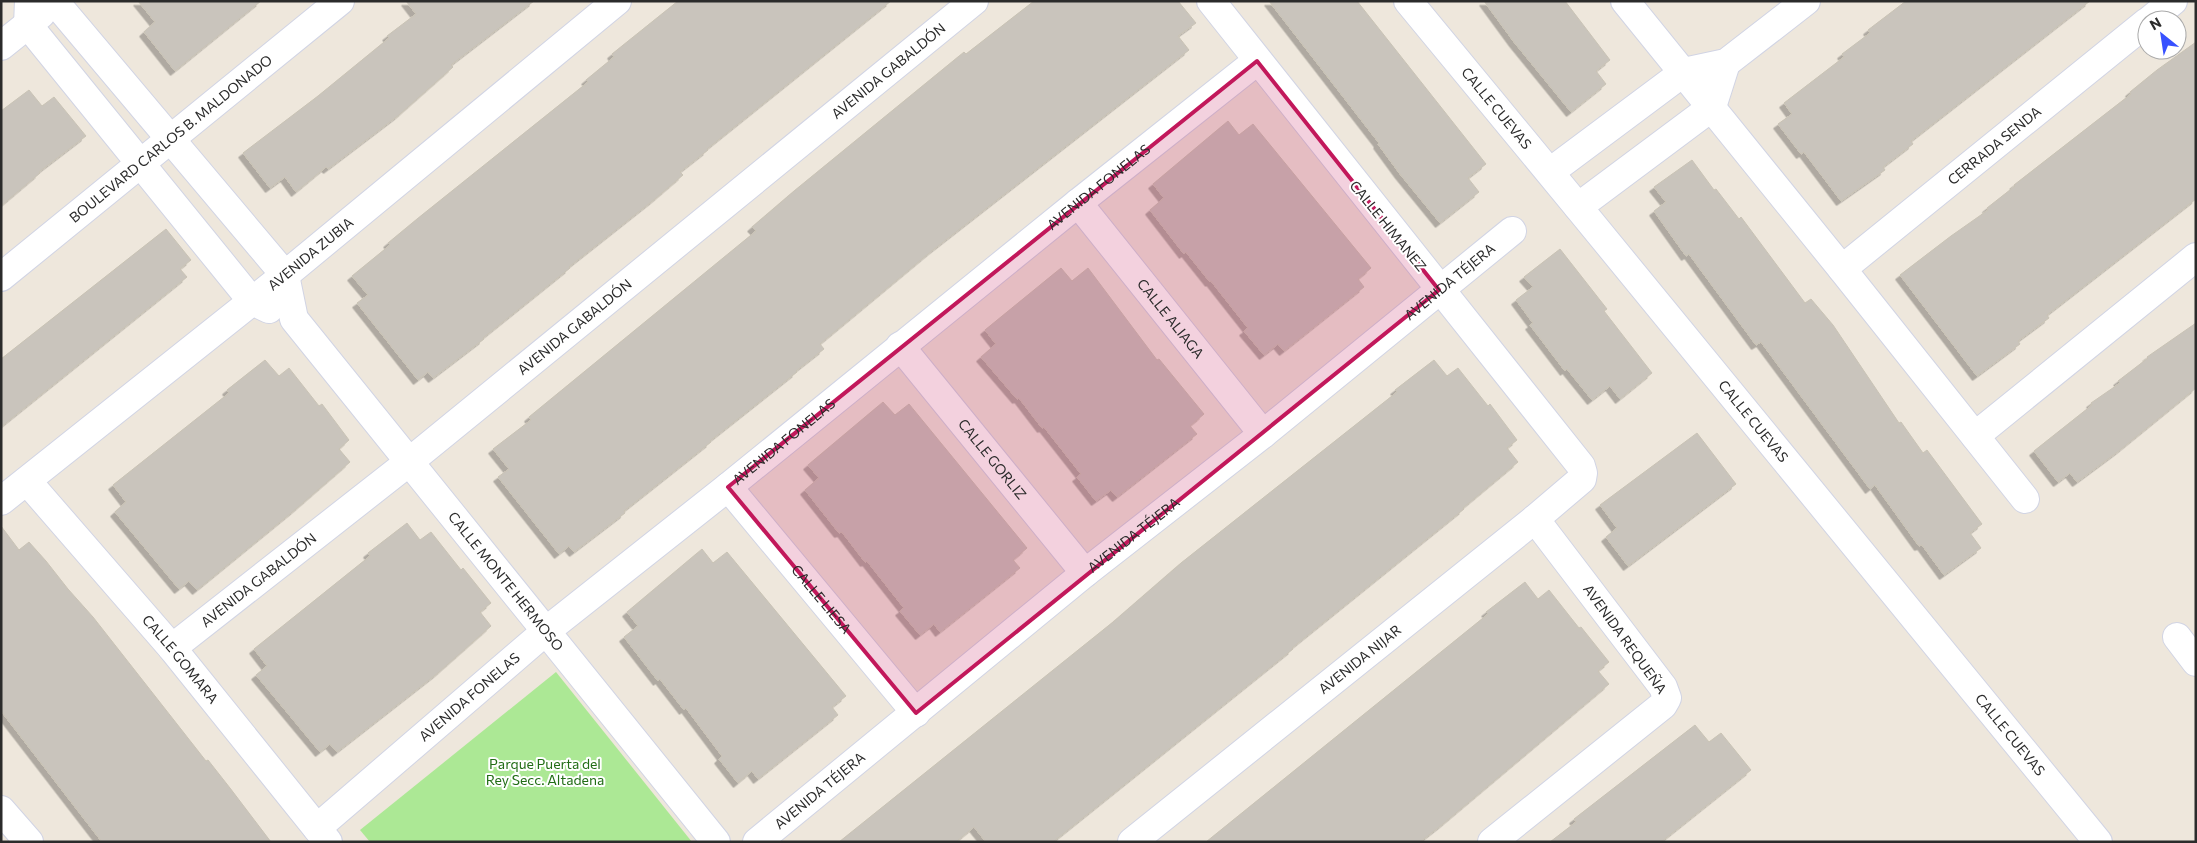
<svg xmlns="http://www.w3.org/2000/svg" width="2197" height="843" viewBox="0 0 2197 843" font-family="Commissioner,sans-serif">
<style>
.green{fill:#ace895}
.building{fill:#c9c4bc;stroke:#c9c3b5;filter:url(#shadow)}
.lines{fill:none;stroke-linecap:round;stroke-linejoin:round}
.street-casing{stroke:#d1d4e4;stroke-width:30}
.street{stroke:#fff;stroke-width:28}
.marked{fill:#c2185b;fill-opacity:0.2;stroke:#c2185b;stroke-width:4;stroke-linejoin:round}
.labels{text-anchor:middle;stroke-width:4;stroke-linejoin:round;paint-order:stroke}
.street-label{font-size:14px;fill:#2b2b2b;stroke:#fff}
.park-label{font-size:14px;fill:#226d16;stroke:#fff}
</style>
<defs>
<filter id="shadow"><feDropShadow dx="-4.5" dy="4.5" stdDeviation="0" flood-color="#0004"/></filter>
</defs>
<rect width="100%" height="100%" fill="#eee7dc"/>
<path class="green" d="M 556,672 L 692,842 L 370,842 L 360,830 Z"/>
<g class="building">
<path d="M 138,1 L 261,1 L 175,71 L 144,32 L 155,22 Z"/>
<path d="M 406,1 L 534,1 L 451,65 L 453,67 L 399,115 L 328,169 L 326,167 L 296,192 L 285,177 L 270,188 L 243,153 L 318,96 L 389,38 L 387,36 L 416,14 Z"/>
<path d="M 678,1 L 891,1 L 707,149 L 708,150 L 680,172 L 683,175 L 655,199 L 569,267 L 570,268 L 483,338 L 484,339 L 433,378 L 428,372 L 418,380 L 357,303 L 368,295 L 352,276 L 390,245 L 388,243 L 417,219 L 588,82 L 586,80 L 614,57 L 612,54 Z"/>
<path d="M 1034,1 L 1178,1 L 1196,23 L 1178,36 L 1189,50 L 933,250 L 820,344 L 824,349 L 796,371 L 797,372 L 710,441 L 711,442 L 624,511 L 625,513 L 574,552 L 569,546 L 559,554 L 498,477 L 509,469 L 493,449 L 531,420 L 529,417 L 756,231 L 752,227 L 794,191 L 964,52 L 966,54 Z"/>
<path d="M 1269,1 L 1357,1 L 1486,164 L 1468,178 L 1479,192 L 1440,223 L 1400,174 L 1378,144 L 1379,143 Z"/>
<path d="M 1484,1 L 1565,1 L 1610,60 L 1596,71 L 1606,84 L 1571,112 L 1514,42 Z"/>
<path d="M 1906,1 L 2090,1 L 1911,141 L 1913,144 L 1883,167 L 1885,170 L 1841,201 L 1804,152 L 1801,154 L 1778,124 L 1792,114 L 1784,103 L 1844,57 L 1842,54 L 1870,33 L 1868,30 Z"/>
<path d="M 2196,42 L 2196,199 L 2047,315 L 2049,318 L 2018,341 L 2020,344 L 1977,376 L 1900,275 L 1951,236 L 1988,210 L 1987,208 L 2015,186 L 2014,185 L 2131,94 L 2130,92 L 2157,70 Z"/>
<path d="M 29,90 L 42,106 L 54,97 L 86,136 L 39,172 L 40,173 L 1,206 L 1,111 Z"/>
<path d="M 1228,121 L 1239,135 L 1253,124 L 1371,268 L 1358,279 L 1364,287 L 1284,351 L 1278,344 L 1264,355 L 1244,331 L 1248,328 L 1211,281 L 1210,282 L 1186,252 L 1184,254 L 1150,210 L 1164,198 L 1153,184 Z"/>
<path d="M 1692,160 L 1714,190 L 1716,189 L 1739,219 L 1741,217 L 1805,303 L 1811,299 L 1833,325 L 1899,423 L 1901,422 L 1923,453 L 1927,450 L 1982,524 L 1970,533 L 1981,548 L 1944,575 L 1922,545 L 1919,546 L 1875,485 L 1870,489 L 1761,342 L 1756,345 L 1689,254 L 1686,256 L 1654,211 L 1666,202 L 1654,187 Z"/>
<path d="M 166,229 L 191,260 L 180,269 L 187,277 L 1,427 L 1,359 Z"/>
<path d="M 1560,249 L 1607,309 L 1604,311 L 1652,373 L 1620,399 L 1610,386 L 1592,400 L 1567,369 L 1565,371 L 1530,325 L 1533,323 L 1516,300 L 1533,287 L 1524,277 Z"/>
<path d="M 1061,268 L 1072,281 L 1088,268 L 1157,360 L 1159,359 L 1204,414 L 1190,426 L 1197,434 L 1117,497 L 1111,490 L 1096,501 L 1077,477 L 1081,474 L 1044,427 L 1042,428 L 1019,398 L 1017,399 L 981,357 L 996,344 L 985,330 Z"/>
<path d="M 2196,323 L 2196,388 L 2120,450 L 2077,482 L 2070,473 L 2058,482 L 2034,451 L 2092,405 L 2091,403 L 2120,383 L 2118,381 L 2148,358 L 2147,357 Z"/>
<path d="M 265,360 L 279,376 L 289,368 L 319,406 L 322,404 L 349,440 L 339,449 L 350,462 L 296,509 L 197,590 L 189,581 L 179,589 L 115,512 L 126,502 L 113,485 L 229,393 L 227,390 Z"/>
<path d="M 1434,360 L 1447,376 L 1458,368 L 1488,406 L 1490,404 L 1517,440 L 1507,448 L 1518,462 L 1463,508 L 1464,509 L 1292,648 L 1293,649 L 1053,842 L 986,842 L 974,827 L 956,842 L 839,842 L 1113,622 L 1181,563 L 1397,392 L 1395,390 Z"/>
<path d="M 883,402 L 895,415 L 909,404 L 1027,548 L 1013,560 L 1020,568 L 940,632 L 934,624 L 920,635 L 900,611 L 904,608 L 867,561 L 865,562 L 842,532 L 839,533 L 805,490 L 819,478 L 808,465 Z"/>
<path d="M 1697,433 L 1736,484 L 1628,566 L 1606,537 L 1617,528 L 1600,505 Z"/>
<path d="M 407,523 L 420,540 L 431,532 L 461,570 L 463,568 L 491,603 L 480,612 L 491,626 L 438,673 L 337,752 L 330,744 L 320,752 L 256,675 L 267,666 L 254,649 L 370,556 L 368,553 Z"/>
<path d="M 1,526 L 19,550 L 29,542 L 46,561 L 68,589 L 93,617 L 206,761 L 208,760 L 230,788 L 271,842 L 102,842 L 1,711 Z"/>
<path d="M 702,549 L 713,563 L 727,552 L 846,696 L 832,707 L 838,715 L 758,779 L 752,771 L 738,783 L 719,759 L 722,756 L 686,708 L 684,710 L 660,679 L 658,681 L 624,637 L 638,626 L 627,612 Z"/>
<path d="M 1525,582 L 1538,599 L 1549,590 L 1579,628 L 1581,627 L 1609,662 L 1598,671 L 1609,684 L 1443,824 L 1420,842 L 1206,842 L 1488,614 L 1486,612 Z"/>
<path d="M 1695,725 L 1709,742 L 1721,733 L 1751,770 L 1661,842 L 1550,842 L 1576,822 L 1574,819 Z"/>
</g>
<g class="lines">
<g class="street-casing">
<g id="street">
<path d="M 29,1 L 28,25 L 252,301 L 269,309"/>
<path id="s1" d="M 50,1 L 55,2 L 285,275 L 294,319 L 716,842"/>
<path id="s2" d="M 1408,1 L 1578,207 L 2098,842"/>
<path d="M 1625,1 L 1842,269 L 2025,499"/>
<path d="M 2150,20 L 2173,1"/>
<path d="M 1,46 L 41,14"/>
<path d="M 1550,172 L 1684,72 L 1726,63 L 1806,1"/>
<path id="s3" d="M 1078,203 L 1263,434"/>
<path d="M 1578,207 L 1712,107 L 1726,63"/>
<path id="s4" d="M 1842,269 L 2147,22"/>
<path id="s5" d="M 1,277 L 340,1"/>
<path id="s6" d="M 900,346 L 1085,573"/>
<path d="M 1975,436 L 2196,257"/>
<path id="s7" d="M 27,481 L 172,648 L 328,842"/>
<path id="s8" d="M 728,487 L 916,713"/>
<path id="s9" d="M 1,501 L 285,275 L 617,1"/>
<path d="M 2177,637 L 2196,662"/>
<path id="s10" d="M 172,648 L 409,462 L 974,1"/>
<path d="M 1,810 L 29,842"/>
<path id="s11" d="M 317,828 L 546,631 L 728,487 L 1078,203 L 1257,61"/>
<path id="s12" d="M 757,842 L 1085,573 L 1263,434 L 1512,231"/>
<path id="s13" d="M 1132,842 L 1535,519 L 1582,479 L 1583,473 L 1581,466 L 1211,1"/>
<path d="M 1492,842 L 1663,705 L 1667,698 L 1663,687 L 1535,519"/>
</g>
</g>
<use href="#street" class="street"/>
</g>
<path class="marked" d="M 1257,61 L 1439,290 L 916,713 L 728,487 Z"/>
<g class="labels">
<g class="street-label">
<text dy="5" stroke="none"><textPath href="#s10" startOffset="920">AVENIDA GABALDÓN</textPath></text>
<text dy="5" stroke="none"><textPath href="#s2" startOffset="139">CALLE CUEVAS</textPath></text>
<text dy="5" stroke="none"><textPath href="#s5" startOffset="219">BOULEVARD CARLOS B. MALDONADO</textPath></text>
<text dy="5" stroke="none"><textPath href="#s4" startOffset="196">CERRADA SENDA</textPath></text>
<text dy="5" stroke="none"><textPath href="#s11" startOffset="1011">AVENIDA FONELAS</textPath></text>
<text transform="translate(1388 226) rotate(51)" y="5">CALLE HIMANEZ</text>
<text dy="5" stroke="none"><textPath href="#s9" startOffset="396">AVENIDA ZUBIA</textPath></text>
<text dy="5" stroke="none"><textPath href="#s12" startOffset="891">AVENIDA TÉJERA</textPath></text>
<text dy="5" stroke="none"><textPath href="#s3" startOffset="148">CALLE ALIAGA</textPath></text>
<text dy="5" stroke="none"><textPath href="#s10" startOffset="515">AVENIDA GABALDÓN</textPath></text>
<text dy="5" stroke="none"><textPath href="#s2" startOffset="544">CALLE CUEVAS</textPath></text>
<text dy="5" stroke="none"><textPath href="#s11" startOffset="606">AVENIDA FONELAS</textPath></text>
<text dy="5" stroke="none"><textPath href="#s6" startOffset="146">CALLE GORLIZ</textPath></text>
<text dy="5" stroke="none"><textPath href="#s12" startOffset="486">AVENIDA TÉJERA</textPath></text>
<text dy="5" stroke="none"><textPath href="#s10" startOffset="110">AVENIDA GABALDÓN</textPath></text>
<text dy="5" stroke="none"><textPath href="#s1" startOffset="744">CALLE MONTE HERMOSO</textPath></text>
<text dy="5" stroke="none"><textPath href="#s8" startOffset="146">CALLE LIESA</textPath></text>
<text transform="translate(1625 639) rotate(54)" y="5">AVENIDA REQUEÑA</text>
<text dy="5" stroke="none"><textPath href="#s7" startOffset="235">CALLE GOMARA</textPath></text>
<text dy="5" stroke="none"><textPath href="#s13" startOffset="292">AVENIDA NIJAR</textPath></text>
<text dy="5" stroke="none"><textPath href="#s11" startOffset="201">AVENIDA FONELAS</textPath></text>
<text dy="5" stroke="none"><textPath href="#s2" startOffset="949">CALLE CUEVAS</textPath></text>
<text dy="5" stroke="none"><textPath href="#s12" startOffset="81">AVENIDA TÉJERA</textPath></text>
</g>
<g class="park-label">
<text x="545" y="769">Parque Puerta del<tspan x="545" dy="16">Rey Secc. Altadena</tspan></text>
</g>
</g>
<rect width="2197" height="843" fill="none" stroke="#2b2b2b" stroke-width="5"/>
<g transform="translate(2162 35) rotate(330)"><circle r="24" fill="#ffffff" stroke="#aaaaaa"/>
<path d="M0-4L9 19L0 12L-9 19Z" fill="#3851ff"/>
<text y="-8" font-size="14" font-weight="bold" text-anchor="middle" fill="#2b2b2b">N</text>
</g>
</svg>
